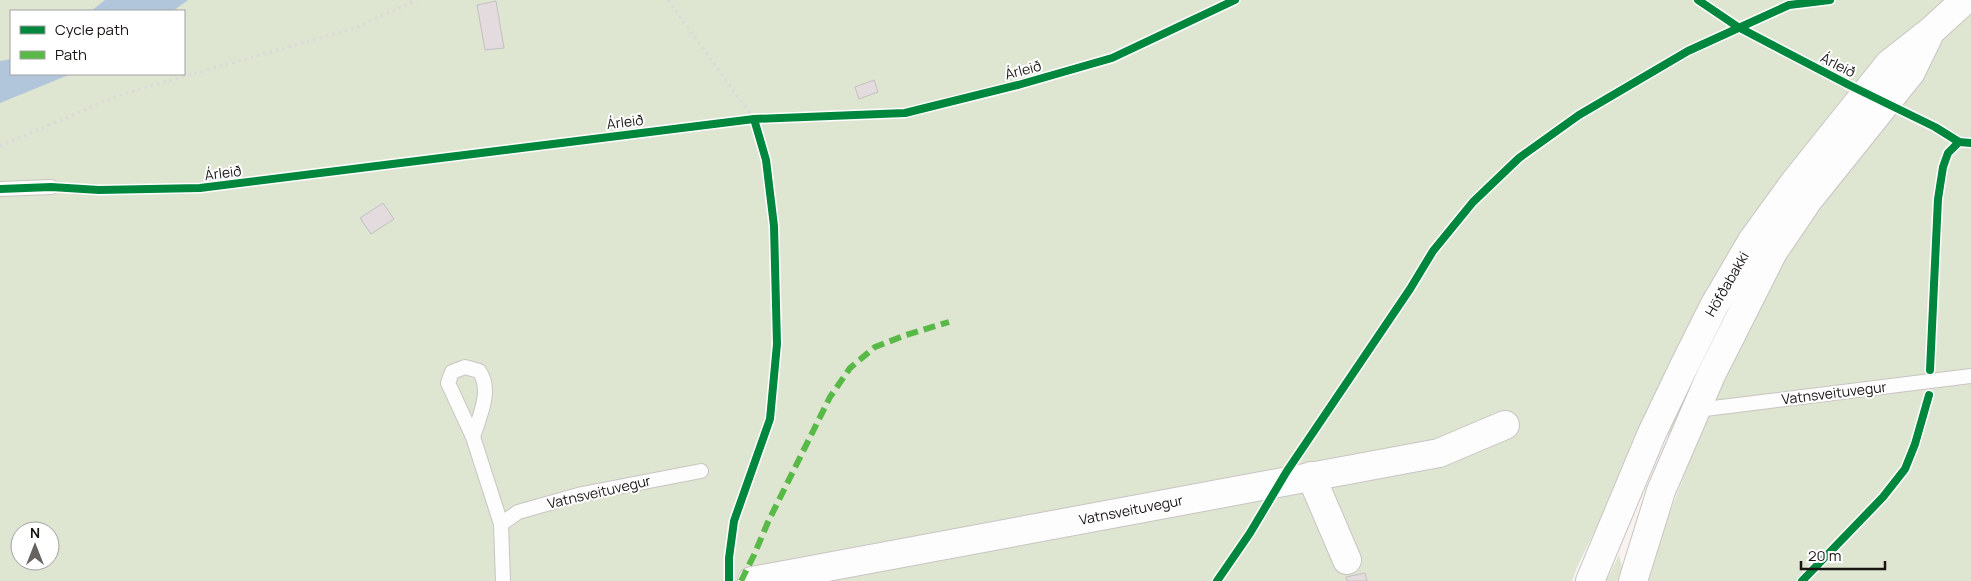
<svg xmlns="http://www.w3.org/2000/svg" width="1971" height="581" viewBox="0 0 1971 581" font-family="Manrope,sans-serif">
<style>
.green{fill:#dee6d2;fill-rule:evenodd}
.water{fill:#b1c6da}
.building{fill:#e4dbdf;stroke:#c3c0c0}
.lines{fill:none;stroke-linecap:round;stroke-linejoin:round}
.lane-casing{stroke:#c8c4c2;stroke-width:16}
.street-casing{stroke:#c8c4c2;stroke-width:30}
.secondary-casing{stroke:#c8c4c2;stroke-width:30}
.path{stroke:#dbdad8;stroke-width:3;stroke-dasharray:2.5 4;stroke-linecap:butt}
.lane{stroke:#fefdfd;stroke-width:14}
.street{stroke:#fefdfd;stroke-width:28}
.secondary{stroke:#fefdfd;stroke-width:28}
.quiet{stroke:#58b947;stroke-width:6;stroke-dasharray:12 6;stroke-linecap:butt}
.cycleway-casing{stroke:#fff;stroke-width:11}
.cycleway{stroke:#00873e;stroke-width:8}
.labels{text-anchor:middle;stroke-width:4;stroke-linejoin:round;paint-order:stroke}
.street-label{font-size:14px;fill:#181513;stroke:#fff}
</style>
<rect width="100%" height="100%" fill="#f8f3f0"/>
<g class="green">
<path d="M 0,0 L 1971,0 L 1971,581 L 1646,581 L 1659,540 L 1696,445 L 1647,427 L 1577,567 L 1572,581 L 0,581 ZM 11,11 L 184,11 L 184,74 L 11,74 ZM 20,531 L 50,531 L 50,561 L 20,561 Z"/>
<path d="M 1619,555 L 1622,567 L 1618,581 L 1606,581 Z"/>
</g>
<g class="water">
<path d="M 105,0 L 188,0 L 173,11 L 91,11 Z"/>
<path d="M 11,59 L 11,74 L 71,74 L 0,103 L 0,61 Z"/>
</g>
<g class="building">
<path d="M 496,1 L 504,48 L 485,50 L 477,5 Z"/>
<path d="M 874,80 L 878,92 L 859,99 L 855,87 Z"/>
<path d="M 383,203 L 394,219 L 371,234 L 360,218 Z"/>
<path d="M 1365,573 L 1367,581 L 1347,581 L 1346,577 Z"/>
</g>
<g class="lines">
<g class="lane-casing">
<g id="lane">
<path d="M 0,189 L 51,187"/>
<path d="M 1697,410 L 1971,376"/>
<path d="M 473,437 C 479,417 493,390 479,371 L 465,367 L 452,372 L 448,383 L 473,437 L 501,524"/>
<path d="M 503,581 L 501,524 L 518,512 L 582,494 L 701,471"/>
</g>
</g>
<g class="street-casing">
<g id="street">
<path d="M 1311,476 L 1347,560"/>
<path d="M 752,581 L 1439,453 L 1505,425"/>
</g>
</g>
<g class="secondary-casing">
<g id="secondary">
<path d="M 1590,581 L 1652,433 L 1685,364 L 1714,306 L 1752,241 L 1794,183 L 1889,64 L 1931,31 L 1965,0"/>
<path d="M 1633,581 L 1661,491 L 1711,375 L 1773,252 L 1809,199 L 1911,72 L 1928,37"/>
</g>
</g>
<g class="path">
<path d="M 668,0 L 754,119"/>
<path d="M 1788,0 L 1789,5"/>
<path d="M 1959,142 L 1971,134"/>
<path d="M 0,146 L 119,95 L 355,28 L 417,0"/>
</g>
<use href="#lane" class="lane"/>
<use href="#street" class="street"/>
<use href="#secondary" class="secondary"/>
<path class="quiet" d="M 741,581 L 754,555 L 768,522 L 830,397 L 850,368 L 875,347 L 906,335 L 949,322"/>
<g class="cycleway-casing">
<g id="cycleway">
<path d="M 1698,0 L 1738,27 L 1849,85 L 1935,127 L 1959,142 L 1971,143"/>
<path d="M 0,189 L 51,187 L 99,190 L 200,188 L 754,119 L 905,113 L 1018,85 L 1112,58 L 1235,0"/>
<path d="M 1930,370 L 1938,199 L 1943,167 L 1948,153 L 1959,142"/>
<path d="M 729,581 L 729,558 L 734,521 L 770,419 L 777,344 L 774,226 L 766,160 L 754,119"/>
<path d="M 1217,581 L 1250,533 L 1287,471 L 1410,289 L 1433,251 L 1473,202 L 1519,158 L 1579,115 L 1688,51 L 1789,5 L 1830,0"/>
<path d="M 1802,581 L 1883,497 L 1905,469 L 1915,444 L 1929,395"/>
</g>
</g>
<use href="#cycleway" class="cycleway"/>
</g>
<g class="labels">
<g class="street-label">
<text transform="translate(1838 65) rotate(27)" y="5">Árleið</text>
<text transform="translate(1023 70) rotate(-15)" y="5">Árleið</text>
<text transform="translate(625 122) rotate(-7)" y="5">Árleið</text>
<text transform="translate(223 173) rotate(-7)" y="5">Árleið</text>
<text transform="translate(1727 284) rotate(-60)" y="5">Höfðabakki</text>
<text transform="translate(1834 393) rotate(-7)" y="5">Vatnsveituvegur</text>
<text transform="translate(599 492) rotate(-13)" y="5">Vatnsveituvegur</text>
<text transform="translate(1131 510) rotate(-11)" y="5">Vatnsveituvegur</text>
</g>
</g>
<rect x="10" y="10" width="175" height="65" fill="#ffffff" stroke="#a3a1a1"/>
<rect x="20" y="26" width="25" height="8" fill="#00873e" stroke="#a3a1a1"/>
<text x="55" y="35" font-size="15" fill="#181513">Cycle path</text>
<rect x="20" y="51" width="25" height="8" fill="#58b947" stroke="#a3a1a1"/>
<text x="55" y="60" font-size="15" fill="#181513">Path</text>
<g transform="translate(35 546)"><circle r="24" fill="#ffffff" stroke="#a3a1a1"/>
<path d="M0-4L9 19L0 12L-9 19Z" fill="#666360"/>
<text y="-8" font-size="14" font-weight="bold" text-anchor="middle" fill="#181513">N</text>
</g>
<path d="M1801 561v8h84v-8" fill="none" stroke="#181513" stroke-width="2.5"/>
<text x="1808" y="561" font-size="15" fill="#181513" stroke="#ffffff" stroke-width="4" paint-order="stroke">20 m</text>
</svg>
